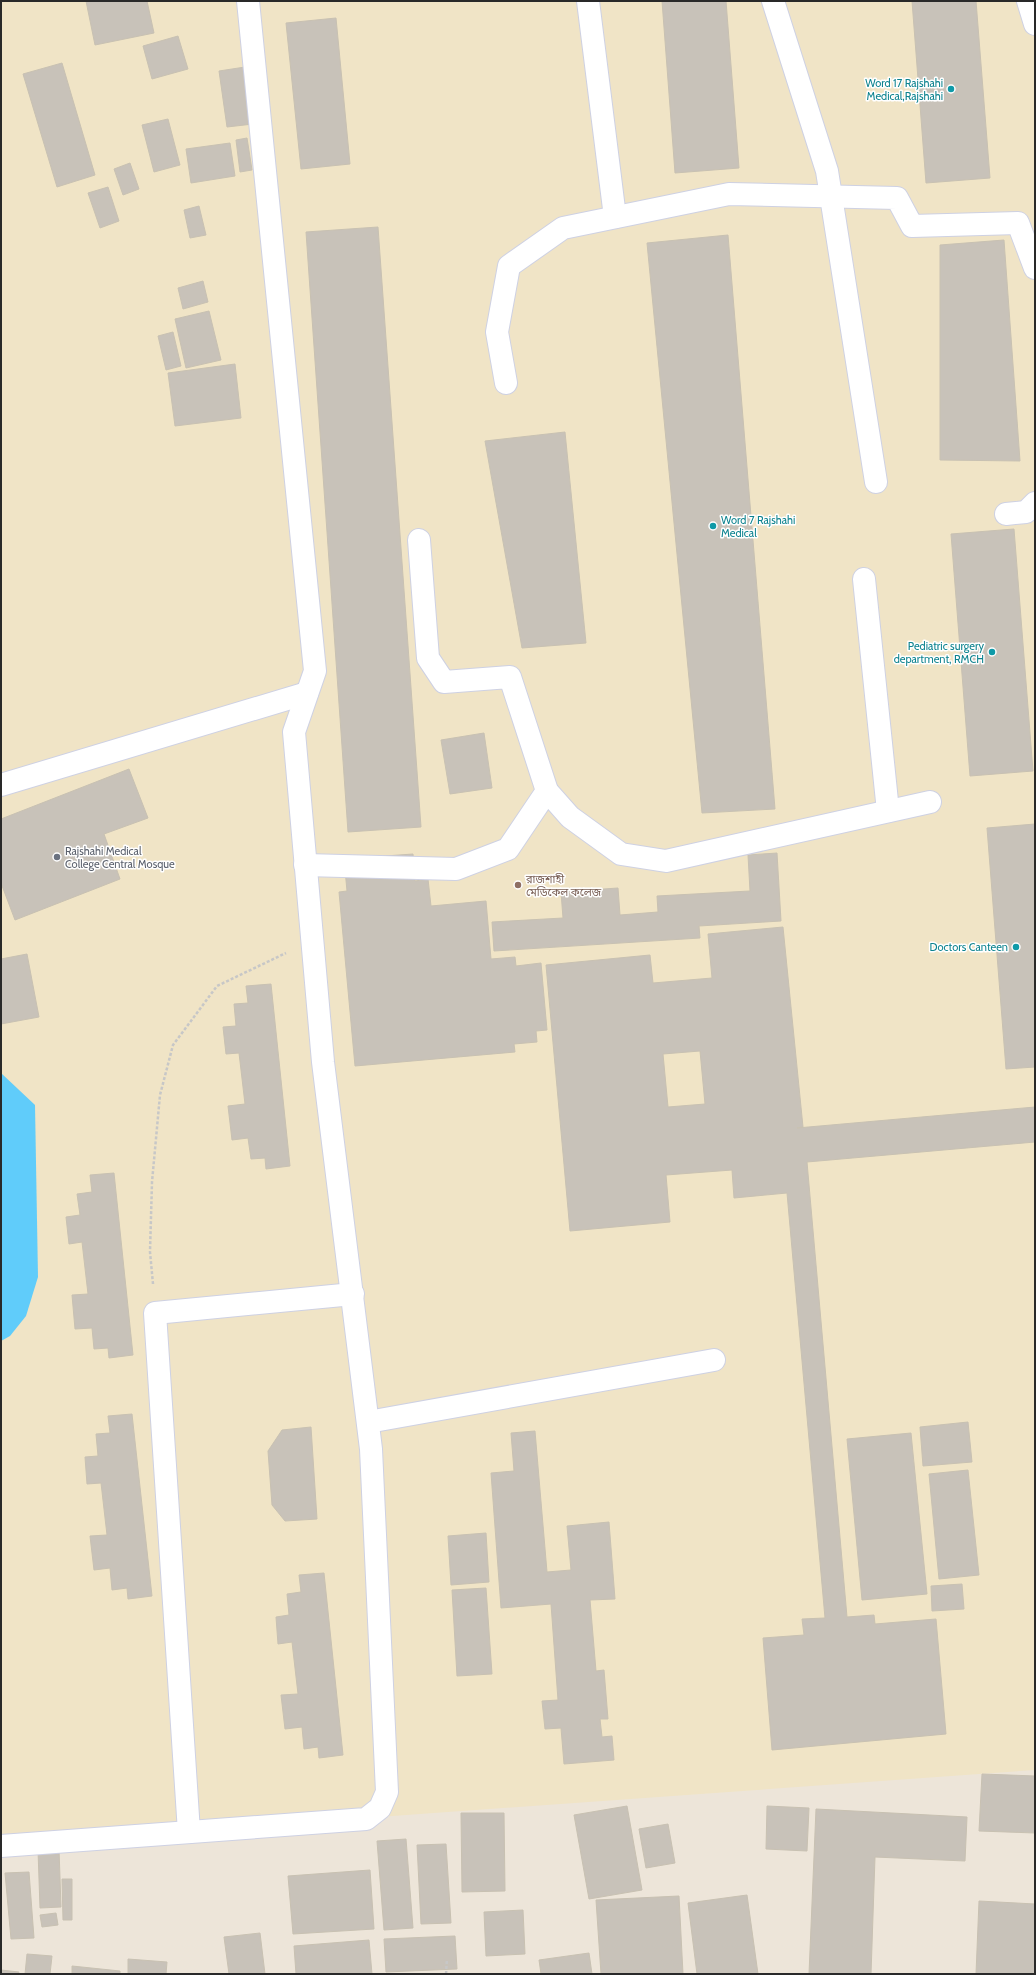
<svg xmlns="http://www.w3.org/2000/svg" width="1036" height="1975" viewBox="0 0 1036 1975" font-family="Cabin,'Noto Sans Bengali',sans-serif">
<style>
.education{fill:#f0e4c6}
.water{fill:#60ccfa}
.building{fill:#c8c2b9;stroke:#c8c1b2;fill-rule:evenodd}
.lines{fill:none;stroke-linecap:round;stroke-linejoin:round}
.minor-casing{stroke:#ced1e3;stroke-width:24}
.path{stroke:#c7c7c7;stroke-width:2.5;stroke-dasharray:3 2;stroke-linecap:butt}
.minor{stroke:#fff;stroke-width:22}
.culture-dot{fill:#0f9aa8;stroke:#fff;stroke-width:1.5}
.worship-dot{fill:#6b7280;stroke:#fff;stroke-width:1.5}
.education-dot{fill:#8d6e63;stroke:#fff;stroke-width:1.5}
.labels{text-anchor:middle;stroke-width:3;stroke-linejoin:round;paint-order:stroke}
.culture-label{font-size:11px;fill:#0d838f;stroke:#fff;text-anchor:end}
.worship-label{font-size:11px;fill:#5b616d;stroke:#fff;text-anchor:start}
.education-label{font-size:11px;fill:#785e54;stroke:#fff;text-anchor:start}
</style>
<rect width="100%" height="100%" fill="#ede5d9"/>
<path class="education" d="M 1,1 L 1035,1 L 1035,1770 L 1,1844 Z"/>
<path class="water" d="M 1,1073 L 35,1105 L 38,1277 L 26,1316 L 10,1336 L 1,1341 Z"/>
<g class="building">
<path d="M 86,1 L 147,1 L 154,33 L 95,45 Z"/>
<path d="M 662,1 L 726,1 L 739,168 L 675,173 Z"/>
<path d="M 912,1 L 976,1 L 990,178 L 926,183 Z"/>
<path d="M 336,18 L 350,164 L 301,169 L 286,23 Z"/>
<path d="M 178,36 L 188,69 L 152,79 L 143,46 Z"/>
<path d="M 62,63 L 95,175 L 57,187 L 23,74 Z"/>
<path d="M 245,67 L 253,124 L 227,127 L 219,71 Z"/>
<path d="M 168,119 L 180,165 L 154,172 L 142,125 Z"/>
<path d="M 247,138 L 252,170 L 240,172 L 236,140 Z"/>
<path d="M 230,143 L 235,176 L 191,183 L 186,149 Z"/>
<path d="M 130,163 L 139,189 L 123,195 L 114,169 Z"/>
<path d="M 108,187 L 119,221 L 100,228 L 88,193 Z"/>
<path d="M 199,206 L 206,235 L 190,238 L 184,210 Z"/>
<path d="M 378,227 L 421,827 L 348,832 L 306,232 Z"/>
<path d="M 728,235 L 775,809 L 702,813 L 647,243 Z"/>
<path d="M 1004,240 L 1020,461 L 940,460 L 940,245 Z"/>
<path d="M 203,281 L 208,302 L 183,309 L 178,288 Z"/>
<path d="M 209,311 L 221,360 L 186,368 L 175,319 Z"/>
<path d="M 173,332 L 181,366 L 166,370 L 158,336 Z"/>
<path d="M 235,364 L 241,418 L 175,426 L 168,373 Z"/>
<path d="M 565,432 L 586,643 L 522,648 L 485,441 Z"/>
<path d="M 1014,529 L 1033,771 L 970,776 L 951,534 Z"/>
<path d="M 484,733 L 492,788 L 450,794 L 441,740 Z"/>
<path d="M 129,769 L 148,818 L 104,834 L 120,879 L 15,920 L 1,883 L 1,819 Z"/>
<path d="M 1035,824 L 1035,1067 L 1006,1069 L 987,828 Z"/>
<path d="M 777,853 L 781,921 L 699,926 L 700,938 L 494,951 L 492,922 L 563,918 L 561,892 L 618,888 L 620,915 L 658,912 L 657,896 L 750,891 L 748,855 Z"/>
<path d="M 413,854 L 415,881 L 428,879 L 431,906 L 486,901 L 491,959 L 515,957 L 516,966 L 541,963 L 547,1030 L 536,1031 L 537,1042 L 514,1044 L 515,1052 L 355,1066 L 339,892 L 347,891 L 344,859 Z"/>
<path d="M 783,927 L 803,1127 L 797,1128 L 1035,1107 L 1035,1142 L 807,1162 L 847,1617 L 874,1615 L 875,1624 L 936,1619 L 946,1734 L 772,1750 L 763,1638 L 804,1635 L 802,1619 L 825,1618 L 787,1193 L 734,1198 L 732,1170 L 666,1175 L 670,1222 L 570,1231 L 546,965 L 650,955 L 653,983 L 712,978 L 708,934 ZM 700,1051 L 705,1104 L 668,1107 L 663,1054 Z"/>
<path d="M 27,954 L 39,1017 L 1,1024 L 1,959 Z"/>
<path d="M 271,984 L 290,1166 L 266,1169 L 265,1158 L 251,1159 L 248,1138 L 232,1140 L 228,1106 L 245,1104 L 239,1053 L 226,1054 L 223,1027 L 236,1026 L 234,1004 L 248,1003 L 246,986 Z"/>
<path d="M 114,1173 L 133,1355 L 109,1358 L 108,1348 L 94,1349 L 92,1328 L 75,1329 L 72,1295 L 88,1294 L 82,1242 L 69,1244 L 66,1217 L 80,1215 L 77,1194 L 92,1192 L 90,1175 Z"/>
<path d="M 132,1414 L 152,1596 L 128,1599 L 127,1588 L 112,1590 L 110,1568 L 94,1570 L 90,1536 L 107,1535 L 101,1483 L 87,1484 L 85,1457 L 98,1456 L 96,1434 L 110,1433 L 108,1416 Z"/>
<path d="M 968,1422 L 972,1462 L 923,1466 L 920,1427 Z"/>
<path d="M 311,1427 L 317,1519 L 285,1521 L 272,1505 L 268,1451 L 282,1430 Z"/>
<path d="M 535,1431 L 547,1572 L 571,1570 L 567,1526 L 609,1522 L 615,1599 L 590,1600 L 596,1671 L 604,1670 L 608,1719 L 600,1719 L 602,1737 L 612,1736 L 614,1760 L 564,1764 L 561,1728 L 545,1729 L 542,1701 L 558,1700 L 551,1604 L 501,1608 L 491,1473 L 514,1471 L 511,1433 Z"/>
<path d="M 911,1433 L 927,1594 L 862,1600 L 847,1439 Z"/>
<path d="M 968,1470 L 979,1575 L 939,1579 L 929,1474 Z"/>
<path d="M 486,1533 L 489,1582 L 451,1585 L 448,1536 Z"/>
<path d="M 324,1573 L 343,1755 L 319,1758 L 318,1747 L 304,1749 L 302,1727 L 285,1729 L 281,1695 L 298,1694 L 292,1642 L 278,1644 L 276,1617 L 289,1615 L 287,1594 L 301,1592 L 299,1575 Z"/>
<path d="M 962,1584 L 964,1609 L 932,1611 L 931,1586 Z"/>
<path d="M 486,1588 L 492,1674 L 457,1676 L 452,1590 Z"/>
<path d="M 982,1774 L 1035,1776 L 1035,1833 L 979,1831 Z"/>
<path d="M 627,1806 L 642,1890 L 589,1899 L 574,1815 Z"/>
<path d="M 767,1806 L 809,1808 L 807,1851 L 766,1849 Z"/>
<path d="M 816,1809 L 967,1817 L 965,1861 L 875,1857 L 871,1974 L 809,1974 Z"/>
<path d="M 461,1813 L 504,1813 L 505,1891 L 462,1892 Z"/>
<path d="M 668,1824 L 675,1863 L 646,1868 L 639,1829 Z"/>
<path d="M 406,1839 L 413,1928 L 384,1930 L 377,1841 Z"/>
<path d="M 446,1844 L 451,1923 L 421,1924 L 417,1845 Z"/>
<path d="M 59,1849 L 61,1907 L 40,1908 L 38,1850 Z"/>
<path d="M 370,1870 L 374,1929 L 293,1934 L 288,1876 Z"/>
<path d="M 29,1872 L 34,1938 L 11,1939 L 5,1873 Z"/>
<path d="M 62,1879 L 72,1879 L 72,1920 L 63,1920 Z"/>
<path d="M 747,1895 L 758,1974 L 697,1974 L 688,1903 Z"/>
<path d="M 679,1896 L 683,1974 L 601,1974 L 596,1900 Z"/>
<path d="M 979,1901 L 1035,1904 L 1035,1974 L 976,1974 Z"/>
<path d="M 523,1910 L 525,1954 L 486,1956 L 484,1912 Z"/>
<path d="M 56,1913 L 58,1925 L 42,1927 L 40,1915 Z"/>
<path d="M 260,1933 L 265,1974 L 229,1974 L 224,1937 Z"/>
<path d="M 455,1936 L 457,1969 L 386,1972 L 384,1939 Z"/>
<path d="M 369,1940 L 372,1974 L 296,1974 L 294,1946 Z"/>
<path d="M 589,1953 L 592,1974 L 541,1974 L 539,1960 Z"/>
<path d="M 27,1954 L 52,1956 L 50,1974 L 25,1974 Z"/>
<path d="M 128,1959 L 167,1962 L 166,1974 L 128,1974 Z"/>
<path d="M 72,1966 L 120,1971 L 120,1974 L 72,1974 Z"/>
<path d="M 1,1970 L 19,1972 L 18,1974 L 1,1974 Z"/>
</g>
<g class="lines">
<g class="minor-casing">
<g id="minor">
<path d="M 588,1 L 615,217"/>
<path d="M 773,1 L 827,171 L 876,482"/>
<path d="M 1028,1 L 1035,24"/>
<path d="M 506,383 L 497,332 L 509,266 L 563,228 L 729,194 L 897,198 L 912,226 L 1018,223 L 1035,268"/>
<path d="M 1006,514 L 1026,512 L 1035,503"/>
<path d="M 419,540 L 428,658 L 444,682 L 510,677 L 547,791 L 570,817 L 621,854 L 666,861 L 930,802"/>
<path d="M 864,579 L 888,811"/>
<path d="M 1,785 L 307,693"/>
<path d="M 305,865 L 456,869 L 508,849 L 547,791"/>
<path d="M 368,1422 L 714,1360"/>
<path d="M 189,1832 L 155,1313 L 353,1294"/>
<path d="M 1,1846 L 366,1819 L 380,1808 L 387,1792 L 371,1449 L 323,1062 L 294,732 L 315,671 L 248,1"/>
</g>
</g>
<g class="path">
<path d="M 153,1284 L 150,1252 L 152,1182 L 160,1095 L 173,1045 L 217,986 L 286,953"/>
<path d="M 446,1974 L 447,1959"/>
</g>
<use href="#minor" class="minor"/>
</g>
<g class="culture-dot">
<circle cx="951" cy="89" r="4"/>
<circle cx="713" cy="526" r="4"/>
<circle cx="992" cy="652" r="4"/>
<circle cx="1016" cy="947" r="4"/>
</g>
<circle class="worship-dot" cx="57" cy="857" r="4"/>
<circle class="education-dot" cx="518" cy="885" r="4"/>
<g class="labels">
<g class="culture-label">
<text x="943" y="87">Word 17 Rajshahi<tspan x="943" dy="13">Medical,Rajshahi</tspan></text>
<text x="721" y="524" text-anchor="start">Word 7 Rajshahi<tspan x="721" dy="13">Medical</tspan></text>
<text x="984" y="650">Pediatric surgery<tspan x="984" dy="13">department, RMCH</tspan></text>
<text x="1008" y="951">Doctors Canteen</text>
</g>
<g class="worship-label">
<text x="65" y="855">Rajshahi Medical<tspan x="65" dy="13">College Central Mosque</tspan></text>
</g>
<g class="education-label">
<text x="526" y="883">রাজশাহী<tspan x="526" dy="13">মেডিকেল কলেজ</tspan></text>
</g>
</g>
<rect width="1036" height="1975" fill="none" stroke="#292929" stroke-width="4"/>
</svg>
